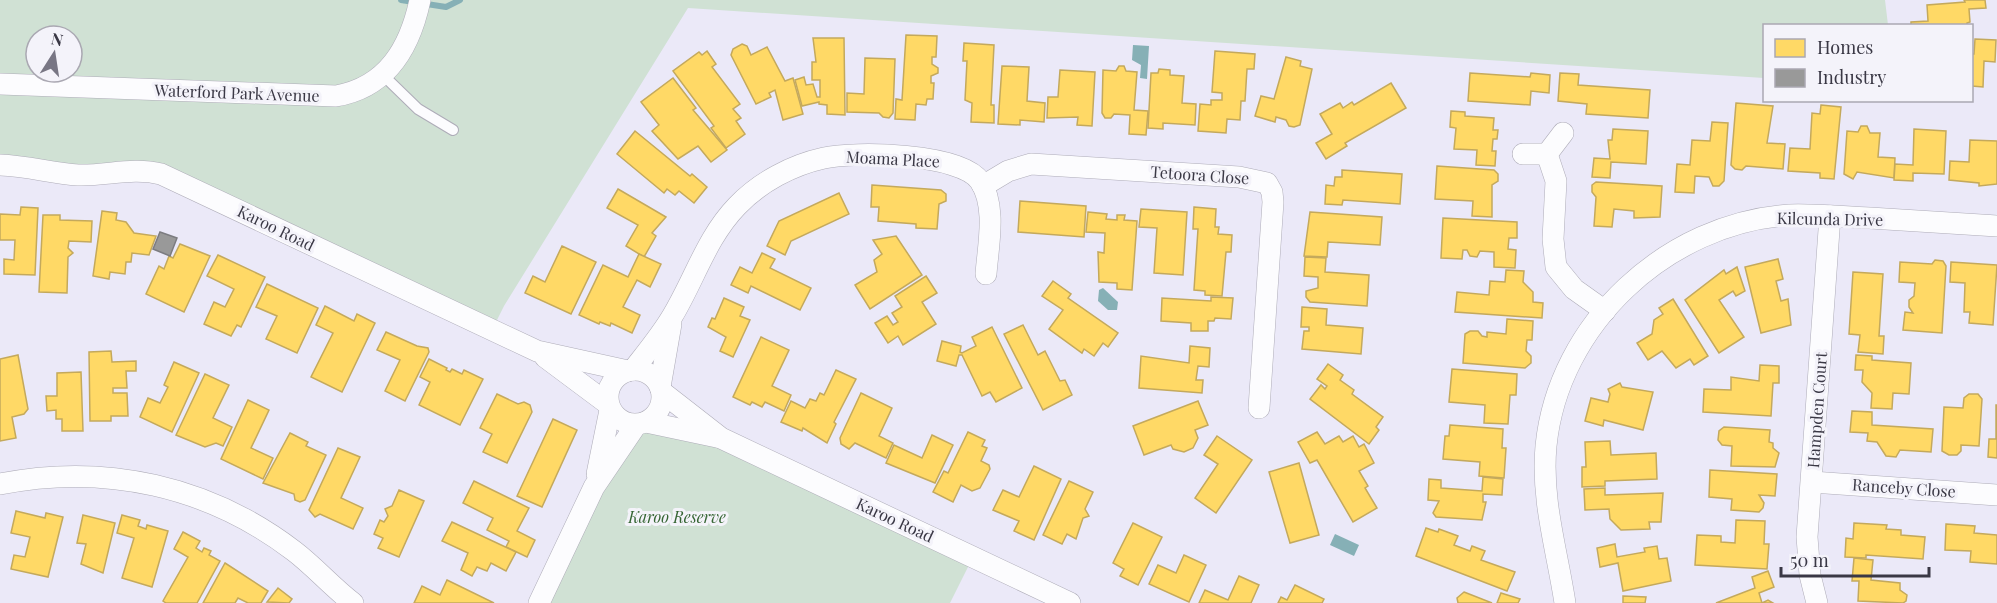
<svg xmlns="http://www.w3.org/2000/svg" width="1997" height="603" viewBox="0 0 1997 603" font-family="'Playfair Display',serif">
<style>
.green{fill:#d0e1d4;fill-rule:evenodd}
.water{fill:#86b0b6}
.homes{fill:#ffd966;stroke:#c4a95c;stroke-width:1.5}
.industry{fill:#999;stroke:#7c7c80;stroke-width:1.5}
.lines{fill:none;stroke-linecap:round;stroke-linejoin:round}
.stream{stroke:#86b0b6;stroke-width:6}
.lane-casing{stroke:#aeacb8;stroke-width:12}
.street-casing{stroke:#aeacb8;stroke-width:22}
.lane{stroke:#fcfcfe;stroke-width:10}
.street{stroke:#fcfcfe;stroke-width:21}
.labels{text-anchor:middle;stroke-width:6;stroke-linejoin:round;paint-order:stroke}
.street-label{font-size:16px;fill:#3a3845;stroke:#f4f3fa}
.park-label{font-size:16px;font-style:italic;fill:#356533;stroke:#f4f3fa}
</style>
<rect width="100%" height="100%" fill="#ebe9f8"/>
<g class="green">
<path d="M 0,0 L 1885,0 L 1888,25 L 1764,26 L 1764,78 L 688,8 L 504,306 L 492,330 L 172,178 L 0,165 ZM 36,36 L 72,36 L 72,72 L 36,72 Z"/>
<path d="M 636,425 L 679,430 L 973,557 L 950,603 L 539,603 Z"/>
</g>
<g class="water">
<path d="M 1133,45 L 1149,46 L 1147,79 L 1140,78 L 1141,65 L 1132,60 Z"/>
<path d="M 1103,288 L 1118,302 L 1117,310 L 1108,310 L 1098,301 L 1099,290 Z"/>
<path d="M 1335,534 L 1359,545 L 1354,556 L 1330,545 Z"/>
</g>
<g class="homes">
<path d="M 1964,0 L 1985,0 L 1986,8 L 1969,9 L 1970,22 L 1967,23 L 1967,26 L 1911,26 L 1911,22 L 1928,21 L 1927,5 L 1965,2 Z"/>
<path d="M 906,35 L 937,36 L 936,57 L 932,57 L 932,64 L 938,68 L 938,73 L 931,76 L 931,83 L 934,83 L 933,99 L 927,99 L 926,105 L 916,104 L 915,120 L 895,119 L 896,99 L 902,100 Z"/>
<path d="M 813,38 L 844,38 L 845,115 L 827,114 L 827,105 L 819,104 L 819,102 L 802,106 L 795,80 L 804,77 L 806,85 L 813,84 L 817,97 L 820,97 L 820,80 L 812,80 L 812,62 L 816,62 Z"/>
<path d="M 1975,39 L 1996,40 L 1995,62 L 1984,61 L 1983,87 L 1972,86 L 1972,54 L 1974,54 Z"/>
<path d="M 964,43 L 994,45 L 991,105 L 994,105 L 994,123 L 971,122 L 972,103 L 965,100 L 967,61 L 963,61 Z"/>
<path d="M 742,44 L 747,46 L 751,55 L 767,47 L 785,81 L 793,78 L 803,114 L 783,120 L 775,90 L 769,93 L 771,97 L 756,104 L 731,55 L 733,49 Z"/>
<path d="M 707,51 L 716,64 L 712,67 L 740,104 L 733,109 L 741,118 L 736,121 L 745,134 L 726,148 L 711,128 L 714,126 L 673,71 L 699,52 L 702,55 Z"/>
<path d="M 1215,51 L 1255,54 L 1254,69 L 1247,69 L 1245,101 L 1241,101 L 1240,120 L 1227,119 L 1226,133 L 1198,131 L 1200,104 L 1211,105 L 1211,100 L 1222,100 L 1222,93 L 1212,92 Z"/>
<path d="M 1286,57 L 1301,61 L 1300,66 L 1312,69 L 1300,125 L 1294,127 L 1289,126 L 1286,120 L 1276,117 L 1275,122 L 1255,116 L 1261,96 L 1274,99 Z"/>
<path d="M 865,58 L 895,59 L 893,113 L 889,118 L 883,117 L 879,113 L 847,112 L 847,93 L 864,94 Z"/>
<path d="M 1002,66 L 1029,67 L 1027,101 L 1045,103 L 1044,122 L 1020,120 L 1020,125 L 998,124 Z"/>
<path d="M 1119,66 L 1124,66 L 1126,71 L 1137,72 L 1134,110 L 1148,111 L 1146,135 L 1129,134 L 1130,115 L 1114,114 L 1111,118 L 1105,118 L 1102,113 L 1103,70 L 1116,71 Z"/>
<path d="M 1159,69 L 1170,70 L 1170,75 L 1184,76 L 1182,103 L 1196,104 L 1195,125 L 1163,123 L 1163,129 L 1148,128 L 1151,73 L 1158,73 Z"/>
<path d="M 1060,70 L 1095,72 L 1092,126 L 1077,125 L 1078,117 L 1047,118 L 1048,97 L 1058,97 Z"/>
<path d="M 1470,73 L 1530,77 L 1531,73 L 1550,75 L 1549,93 L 1531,91 L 1530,105 L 1468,101 Z"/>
<path d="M 1560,73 L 1579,74 L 1578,85 L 1650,90 L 1648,118 L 1586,114 L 1587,104 L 1558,101 Z"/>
<path d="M 673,78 L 696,108 L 693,110 L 727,150 L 711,162 L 698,146 L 678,159 L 652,131 L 659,125 L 641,102 Z"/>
<path d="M 1391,83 L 1406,108 L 1345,143 L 1347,146 L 1326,159 L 1316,143 L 1332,134 L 1320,114 L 1340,103 L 1343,108 L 1352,102 L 1354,105 Z"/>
<path d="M 1736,103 L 1773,106 L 1767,143 L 1785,144 L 1783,169 L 1746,166 L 1742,170 L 1735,169 L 1731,165 Z"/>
<path d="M 1821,105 L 1841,107 L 1834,179 L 1820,178 L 1820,173 L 1788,171 L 1790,148 L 1810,149 L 1812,113 L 1820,114 Z"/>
<path d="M 1451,111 L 1465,112 L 1465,116 L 1494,118 L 1493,130 L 1498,130 L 1497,139 L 1493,139 L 1492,151 L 1496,151 L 1495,166 L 1476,165 L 1477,150 L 1454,149 L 1456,128 L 1450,127 Z"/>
<path d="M 1712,122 L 1728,123 L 1724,181 L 1719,186 L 1713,186 L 1709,177 L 1695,176 L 1694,193 L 1675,192 L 1677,164 L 1690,165 L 1692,140 L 1710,141 Z"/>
<path d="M 1861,126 L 1867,126 L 1870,133 L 1880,133 L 1878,157 L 1895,158 L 1894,178 L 1857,172 L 1853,179 L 1844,174 L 1847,131 L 1858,132 Z"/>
<path d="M 1613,129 L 1648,131 L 1646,164 L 1611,162 L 1610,178 L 1592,177 L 1594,158 L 1610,159 L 1608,140 L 1612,140 Z"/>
<path d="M 1914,129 L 1946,131 L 1944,174 L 1913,173 L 1913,181 L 1894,180 L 1895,164 L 1913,165 Z"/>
<path d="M 635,131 L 690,176 L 692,174 L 707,187 L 694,203 L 679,191 L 675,195 L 667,189 L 664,193 L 617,154 Z"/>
<path d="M 1970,140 L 1997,141 L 1997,184 L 1979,186 L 1979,183 L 1949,180 L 1950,161 L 1969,162 Z"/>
<path d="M 1437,166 L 1494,170 L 1498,174 L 1498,181 L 1492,185 L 1492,217 L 1472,216 L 1473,201 L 1435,199 Z"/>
<path d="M 1342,170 L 1402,174 L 1400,204 L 1343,200 L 1342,205 L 1325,204 L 1326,185 L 1334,186 L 1335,177 L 1342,177 Z"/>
<path d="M 1596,182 L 1662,186 L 1660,217 L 1634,218 L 1634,211 L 1614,209 L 1612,227 L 1594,226 L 1596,197 L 1592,192 L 1592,185 Z"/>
<path d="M 872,185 L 941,190 L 946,194 L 946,201 L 939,204 L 937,229 L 916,228 L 916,224 L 878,221 L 879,207 L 871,207 Z"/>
<path d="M 618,189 L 666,217 L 652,233 L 656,236 L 644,257 L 626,246 L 638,225 L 607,208 Z"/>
<path d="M 839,193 L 849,214 L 791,241 L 785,255 L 767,246 L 779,221 Z"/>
<path d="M 1020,201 L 1086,206 L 1084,237 L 1018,232 Z"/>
<path d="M 21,207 L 38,208 L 35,275 L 4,274 L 4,259 L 14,260 L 15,240 L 0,240 L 0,214 L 20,215 Z"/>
<path d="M 1194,207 L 1216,209 L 1215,227 L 1219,227 L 1218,234 L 1232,235 L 1231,252 L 1226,252 L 1222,296 L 1205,295 L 1205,291 L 1194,290 L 1198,229 L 1193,229 Z"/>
<path d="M 1141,209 L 1187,212 L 1183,275 L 1154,273 L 1157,228 L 1139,227 Z"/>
<path d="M 102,211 L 117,213 L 116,220 L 126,222 L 134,233 L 156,236 L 149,255 L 132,253 L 131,262 L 126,262 L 125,274 L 110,272 L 109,279 L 93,276 Z"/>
<path d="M 1088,212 L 1107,214 L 1106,219 L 1117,220 L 1117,215 L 1125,215 L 1124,220 L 1137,221 L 1132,290 L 1117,289 L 1117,283 L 1099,282 L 1098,252 L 1104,253 L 1105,233 L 1086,232 Z"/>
<path d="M 1310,212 L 1382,217 L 1380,245 L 1328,242 L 1327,257 L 1304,256 Z"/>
<path d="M 43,215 L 60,215 L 60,220 L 92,221 L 91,242 L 69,241 L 68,248 L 73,253 L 68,257 L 67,293 L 39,292 Z"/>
<path d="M 1443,218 L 1517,222 L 1517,238 L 1509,238 L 1508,249 L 1516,250 L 1515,268 L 1494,267 L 1494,252 L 1480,251 L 1477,257 L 1470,256 L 1467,250 L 1463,250 L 1462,259 L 1441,258 Z"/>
<path d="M 896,236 L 922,275 L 870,309 L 855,285 L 877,272 L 874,260 L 882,254 L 873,240 Z"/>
<path d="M 180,244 L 210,256 L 184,312 L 146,294 L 159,266 L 164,269 L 169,256 L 173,258 Z"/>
<path d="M 562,246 L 596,262 L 571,314 L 525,293 L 533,276 L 545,282 Z"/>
<path d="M 762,253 L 775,259 L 770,268 L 811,288 L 800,310 L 751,286 L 748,293 L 731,285 L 740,267 L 752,273 Z"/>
<path d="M 639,254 L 661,264 L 650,287 L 637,280 L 623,307 L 640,315 L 632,333 L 611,323 L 610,326 L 600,322 L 599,324 L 579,315 L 603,265 L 628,277 Z"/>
<path d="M 218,255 L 265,277 L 241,327 L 237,325 L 231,336 L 204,324 L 214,302 L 225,307 L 234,289 L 207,276 Z"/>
<path d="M 1305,257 L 1326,258 L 1325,272 L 1369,275 L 1367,306 L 1310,302 L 1306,297 L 1306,291 L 1318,288 L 1318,277 L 1304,276 Z"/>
<path d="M 1778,259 L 1783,279 L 1776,281 L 1781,301 L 1788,299 L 1791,325 L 1761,333 L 1745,267 Z"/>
<path d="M 1935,260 L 1943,261 L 1946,266 L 1942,333 L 1903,330 L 1905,312 L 1913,313 L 1909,307 L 1909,300 L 1914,296 L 1915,283 L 1899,282 L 1900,262 L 1932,264 Z"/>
<path d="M 1951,262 L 1997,265 L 1993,325 L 1969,323 L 1970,312 L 1964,312 L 1965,283 L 1950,282 Z"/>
<path d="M 1737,267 L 1745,291 L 1736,296 L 1733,291 L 1719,300 L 1744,337 L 1719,353 L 1685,300 L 1724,270 L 1726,274 Z"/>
<path d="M 1506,270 L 1524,271 L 1523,282 L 1533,292 L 1533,302 L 1543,303 L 1542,318 L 1455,312 L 1457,292 L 1489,295 L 1490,281 L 1505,282 Z"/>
<path d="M 1853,272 L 1883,274 L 1879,336 L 1884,336 L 1883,354 L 1858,352 L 1860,335 L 1849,334 Z"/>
<path d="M 926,276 L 937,293 L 922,302 L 936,324 L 903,345 L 898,336 L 888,343 L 875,323 L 887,316 L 893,325 L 898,322 L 892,313 L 902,307 L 895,296 Z"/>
<path d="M 1053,281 L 1071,294 L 1068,298 L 1118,333 L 1108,347 L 1103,343 L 1094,356 L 1084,349 L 1082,353 L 1049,329 L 1063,310 L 1042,296 Z"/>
<path d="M 267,284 L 318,308 L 297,353 L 266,339 L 277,316 L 256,307 Z"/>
<path d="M 1211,297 L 1233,298 L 1231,319 L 1215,318 L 1214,321 L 1208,321 L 1208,331 L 1191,331 L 1191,323 L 1161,321 L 1162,298 L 1211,301 Z"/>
<path d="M 724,298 L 744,307 L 740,316 L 750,320 L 733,357 L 720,351 L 726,337 L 708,327 L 712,318 L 715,319 Z"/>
<path d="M 1673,299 L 1708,356 L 1694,365 L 1690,359 L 1676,368 L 1662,351 L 1648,360 L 1637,343 L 1652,334 L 1654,320 L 1663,314 L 1659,308 Z"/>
<path d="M 325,306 L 354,321 L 357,314 L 375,323 L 342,392 L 311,377 L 333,333 L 316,325 Z"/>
<path d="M 1302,307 L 1327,309 L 1326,325 L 1363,328 L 1361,354 L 1302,349 L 1304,331 L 1309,331 L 1309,327 L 1301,327 Z"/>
<path d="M 1507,319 L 1533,321 L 1532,340 L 1527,340 L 1526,351 L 1531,356 L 1531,363 L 1525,368 L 1463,363 L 1465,334 L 1470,331 L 1478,331 L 1482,336 L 1487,337 L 1487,332 L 1506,334 Z"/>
<path d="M 1023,325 L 1038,355 L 1045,351 L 1060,381 L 1065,380 L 1072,395 L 1043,410 L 1004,334 Z"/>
<path d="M 992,327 L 1022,388 L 996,402 L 990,392 L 982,396 L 962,355 L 959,355 L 956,366 L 937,361 L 942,341 L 961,346 L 960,352 L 962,353 L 976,346 L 972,337 Z"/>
<path d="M 386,332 L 417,346 L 428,348 L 429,352 L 405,401 L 385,391 L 400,360 L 377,350 Z"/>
<path d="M 761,337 L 789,350 L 772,386 L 791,395 L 784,411 L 765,402 L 762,407 L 752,402 L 750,405 L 733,397 Z"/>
<path d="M 1190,346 L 1210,348 L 1209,367 L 1198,366 L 1196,380 L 1203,380 L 1202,393 L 1139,388 L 1141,356 L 1189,363 Z"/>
<path d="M 111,351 L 112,362 L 136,361 L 136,371 L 126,371 L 127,388 L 113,388 L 113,393 L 127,393 L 128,416 L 111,416 L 111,421 L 90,421 L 89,352 Z"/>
<path d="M 18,355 L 28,409 L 24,414 L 12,417 L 16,438 L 0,441 L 0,359 Z"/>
<path d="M 1856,355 L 1872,356 L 1872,360 L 1911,363 L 1909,394 L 1893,393 L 1892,409 L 1871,408 L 1872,393 L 1862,382 L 1863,370 L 1855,370 Z"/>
<path d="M 429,359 L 447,368 L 446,370 L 450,372 L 452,369 L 462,374 L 464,370 L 483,379 L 460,425 L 419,405 L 430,382 L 420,377 Z"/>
<path d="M 174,362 L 199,373 L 172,432 L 140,417 L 148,398 L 160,403 L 168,387 L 164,385 Z"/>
<path d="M 1328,364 L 1343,375 L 1340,380 L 1354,390 L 1352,394 L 1383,417 L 1376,427 L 1379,430 L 1369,444 L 1310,399 L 1321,385 L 1325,389 L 1327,386 L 1317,379 Z"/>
<path d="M 1760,365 L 1779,366 L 1779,383 L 1773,383 L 1771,416 L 1703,412 L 1704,389 L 1731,390 L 1731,377 L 1759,381 Z"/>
<path d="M 1452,369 L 1517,374 L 1516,395 L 1510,395 L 1508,424 L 1484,423 L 1485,405 L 1449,402 Z"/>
<path d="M 836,370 L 856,379 L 834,422 L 836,424 L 827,443 L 803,428 L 802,431 L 781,422 L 791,401 L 805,408 L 810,399 L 816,401 L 820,393 L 824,395 Z"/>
<path d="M 81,372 L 83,431 L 62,431 L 62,419 L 56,419 L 56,410 L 47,411 L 46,396 L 57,396 L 57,373 Z"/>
<path d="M 205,374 L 229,385 L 213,418 L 232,427 L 223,446 L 216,443 L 205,447 L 176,435 Z"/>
<path d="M 1620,383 L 1622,387 L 1653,392 L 1643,430 L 1604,420 L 1603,426 L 1585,421 L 1591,398 L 1608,402 L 1610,394 L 1608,389 Z"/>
<path d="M 861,393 L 892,408 L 879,436 L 893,443 L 886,458 L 855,443 L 849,449 L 841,444 L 840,438 Z"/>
<path d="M 497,394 L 518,404 L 524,402 L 530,405 L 532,412 L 507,463 L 483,452 L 492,434 L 480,428 Z"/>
<path d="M 1969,394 L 1978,394 L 1982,399 L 1979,446 L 1961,445 L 1961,451 L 1957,455 L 1949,455 L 1942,451 L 1944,407 L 1963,408 L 1964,398 Z"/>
<path d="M 248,400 L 269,410 L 251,448 L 273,458 L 263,479 L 221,459 Z"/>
<path d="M 1198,401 L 1208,425 L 1195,430 L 1198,438 L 1193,448 L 1184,452 L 1173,449 L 1171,445 L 1144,455 L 1133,426 Z"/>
<path d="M 1996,405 L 1997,405 L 1997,458 L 1988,457 L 1989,439 L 1996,439 Z"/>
<path d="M 1852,411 L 1872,412 L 1872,425 L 1933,429 L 1931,452 L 1900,450 L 1896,457 L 1886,456 L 1877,442 L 1867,441 L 1868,433 L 1850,432 Z"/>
<path d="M 553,419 L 577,430 L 542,507 L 517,496 Z"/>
<path d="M 1450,425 L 1503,429 L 1502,448 L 1506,448 L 1504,478 L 1479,476 L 1480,462 L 1443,459 L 1445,436 L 1449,436 Z"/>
<path d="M 1724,427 L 1770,430 L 1769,442 L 1773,443 L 1773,448 L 1779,453 L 1775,467 L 1731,466 L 1732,446 L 1722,445 L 1718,440 L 1719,431 Z"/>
<path d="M 968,432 L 985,440 L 982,446 L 987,448 L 981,461 L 989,465 L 990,469 L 980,488 L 972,491 L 961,485 L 953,502 L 933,492 L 944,471 L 948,473 Z"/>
<path d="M 1317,432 L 1325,444 L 1339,436 L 1343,442 L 1353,436 L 1359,447 L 1364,444 L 1374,463 L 1359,471 L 1368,486 L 1365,488 L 1377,508 L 1353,522 L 1317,460 L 1310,463 L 1298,442 Z"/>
<path d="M 290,433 L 308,442 L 306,446 L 326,455 L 305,500 L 300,502 L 295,500 L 294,494 L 263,483 Z"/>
<path d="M 932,435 L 953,445 L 935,483 L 886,463 L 894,445 L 922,458 Z"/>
<path d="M 1217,436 L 1252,460 L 1216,513 L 1195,498 L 1218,464 L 1204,455 Z"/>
<path d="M 1610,441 L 1611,455 L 1656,453 L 1657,479 L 1605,481 L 1605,486 L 1582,487 L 1582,467 L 1586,467 L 1585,442 Z"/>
<path d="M 338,448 L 360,457 L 341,498 L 363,508 L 353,529 L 320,514 L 315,517 L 309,510 Z"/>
<path d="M 1299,463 L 1319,535 L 1290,543 L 1269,472 Z"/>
<path d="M 1034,466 L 1061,479 L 1034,540 L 1014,531 L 1019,521 L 993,510 L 1003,490 L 1019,497 Z"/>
<path d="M 1710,470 L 1777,474 L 1775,496 L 1759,495 L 1764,503 L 1763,508 L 1759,512 L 1731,510 L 1732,499 L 1709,497 Z"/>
<path d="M 1483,477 L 1503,479 L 1502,495 L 1483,494 L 1483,502 L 1486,502 L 1482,520 L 1436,517 L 1433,513 L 1439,501 L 1428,500 L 1429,479 L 1441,480 L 1441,488 L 1482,491 Z"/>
<path d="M 474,481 L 529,508 L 517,531 L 535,540 L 527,557 L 506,547 L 509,541 L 487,530 L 493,518 L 463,503 Z"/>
<path d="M 1069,481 L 1093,492 L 1085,509 L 1089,516 L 1083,518 L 1076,539 L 1067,534 L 1062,544 L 1043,535 Z"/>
<path d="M 1605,488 L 1605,495 L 1663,493 L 1661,522 L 1649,522 L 1650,529 L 1621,530 L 1610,519 L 1609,509 L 1585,510 L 1584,489 Z"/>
<path d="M 399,490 L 424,501 L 399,557 L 378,548 L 383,538 L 374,534 L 380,520 L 384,522 L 388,516 L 385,509 L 392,506 Z"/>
<path d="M 16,511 L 45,518 L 46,513 L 63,517 L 48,577 L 11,569 L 14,555 L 25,557 L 30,537 L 11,533 Z"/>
<path d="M 83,515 L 115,523 L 103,573 L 81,564 L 86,544 L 77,543 Z"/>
<path d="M 122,515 L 140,520 L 138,526 L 146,529 L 147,525 L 168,531 L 152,587 L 122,578 L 134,538 L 117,533 Z"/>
<path d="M 1736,520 L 1765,521 L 1764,544 L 1769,544 L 1767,569 L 1695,565 L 1697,535 L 1721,536 L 1721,542 L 1735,543 Z"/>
<path d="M 452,522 L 516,552 L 506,571 L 491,563 L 487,571 L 477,567 L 472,576 L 461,570 L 468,553 L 442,541 Z"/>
<path d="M 1133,523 L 1162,537 L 1138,585 L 1120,576 L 1124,569 L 1113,563 Z"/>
<path d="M 1854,523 L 1887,525 L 1886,529 L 1901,530 L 1901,535 L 1925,537 L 1923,559 L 1866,555 L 1866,558 L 1845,557 L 1846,538 L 1853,539 Z"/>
<path d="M 1946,524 L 1975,526 L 1974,533 L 1997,535 L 1997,564 L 1970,562 L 1971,551 L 1945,550 Z"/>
<path d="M 1426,528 L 1438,532 L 1439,529 L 1458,536 L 1454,545 L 1470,551 L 1472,546 L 1485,551 L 1481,560 L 1515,572 L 1507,591 L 1416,556 Z"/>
<path d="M 183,532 L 200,541 L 196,548 L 202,552 L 204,548 L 211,551 L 209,555 L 220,561 L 197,603 L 166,603 L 163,601 L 188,557 L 174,549 Z"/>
<path d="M 1615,544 L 1617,557 L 1645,552 L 1644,548 L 1657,546 L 1659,559 L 1667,558 L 1671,581 L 1623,591 L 1618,563 L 1600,567 L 1597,548 Z"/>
<path d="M 1184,555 L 1206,565 L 1189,602 L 1149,584 L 1158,565 L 1176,573 Z"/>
<path d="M 1854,558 L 1873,560 L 1871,580 L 1900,583 L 1900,590 L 1907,595 L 1906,601 L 1903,603 L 1858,601 L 1859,581 L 1852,581 Z"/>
<path d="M 225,563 L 268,591 L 261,603 L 248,603 L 238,598 L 235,603 L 203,603 Z"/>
<path d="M 1768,571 L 1774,587 L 1759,593 L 1762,603 L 1768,600 L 1773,603 L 1716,603 L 1755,588 L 1752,577 Z"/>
<path d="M 1239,576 L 1259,585 L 1251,603 L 1199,603 L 1205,590 L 1228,600 Z"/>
<path d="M 447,580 L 494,603 L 414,603 L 422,586 L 440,595 Z"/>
<path d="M 1295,585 L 1324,599 L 1322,603 L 1278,603 L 1281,597 L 1287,600 Z"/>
<path d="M 278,588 L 292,599 L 289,603 L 267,602 Z"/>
<path d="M 1464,592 L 1492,603 L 1458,603 L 1457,598 Z"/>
<path d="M 1501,593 L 1520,599 L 1518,603 L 1497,603 Z"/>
<path d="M 1623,596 L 1646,597 L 1645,603 L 1623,603 Z"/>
</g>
<path class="industry" d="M 160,232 L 177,238 L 170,256 L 153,249 Z"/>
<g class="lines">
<path class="stream" d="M 401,0 L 446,7 L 460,0"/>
<g class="lane-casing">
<path id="lane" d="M 383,75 L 418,109 L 453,130"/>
</g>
<g class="street-casing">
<g id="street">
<path d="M 0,84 L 336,96 C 388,87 410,47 420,0"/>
<path d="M 1523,154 L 1547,154 L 1563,133"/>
<path d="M 1547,154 L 1556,181 L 1553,239 L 1556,267 L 1574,289 L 1605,311"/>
<path d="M 0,165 C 27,166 52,173 78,175 C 107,176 132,167 161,174 L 537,351 L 628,371"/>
<path d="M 983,186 L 1008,171 L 1031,164 L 1239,177 L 1267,183 L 1272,192 L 1273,202 L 1259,408"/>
<path d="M 545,357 L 608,404"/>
<circle cx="635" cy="397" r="27"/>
<path d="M 633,370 C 647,352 662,334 673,315 C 695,278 707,237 737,206 C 760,182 792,165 824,158 C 855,151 961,153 980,181 C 997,206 988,246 986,274"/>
<path d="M 660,387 L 671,324"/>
<path d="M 662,392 L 721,438 L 1070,603"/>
<path d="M 646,422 L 717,437"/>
<path d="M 597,474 L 610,410"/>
<path d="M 1812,482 L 1997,495"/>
<path d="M 0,484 C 105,463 209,486 294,551 C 315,567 332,587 353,603"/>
<path d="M 539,603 L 594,487 L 636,425"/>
<path d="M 1565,603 C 1557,550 1541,500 1546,446 C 1558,324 1667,223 1789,215 C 1816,214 1843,217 1870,218 C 1913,221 1955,223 1997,226"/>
<path d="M 1817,603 L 1810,575 L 1807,537 L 1830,216"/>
</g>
</g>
<use href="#lane" class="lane"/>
<use href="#street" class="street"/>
</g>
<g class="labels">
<g class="street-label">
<text transform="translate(237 93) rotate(2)" y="6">Waterford Park Avenue</text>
<text transform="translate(893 159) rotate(3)" y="6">Moama Place</text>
<text transform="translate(1200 175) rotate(4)" y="6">Tetoora Close</text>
<text transform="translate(1830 219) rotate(1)" y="6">Kilcunda Drive</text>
<text transform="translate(276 228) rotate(26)" y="6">Karoo Road</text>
<text transform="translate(1817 410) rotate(-86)" y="6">Hampden Court</text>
<text transform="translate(1904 488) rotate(4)" y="6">Ranceby Close</text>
<text transform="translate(895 520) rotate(25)" y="6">Karoo Road</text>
</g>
<g class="park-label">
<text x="677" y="523">Karoo Reserve</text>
</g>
</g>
<rect x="1763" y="24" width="210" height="78" fill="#f4f3fa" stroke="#aaa8b2" stroke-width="1.5"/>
<rect x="1775" y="39" width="30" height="18" fill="#ffd966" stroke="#aaa8b2" stroke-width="1.5"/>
<text x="1817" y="54" font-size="18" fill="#3a3845">Homes</text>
<rect x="1775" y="69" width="30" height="18" fill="#999999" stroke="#aaa8b2" stroke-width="1.5"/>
<text x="1817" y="84" font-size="18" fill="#3a3845">Industry</text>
<g transform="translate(54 54) rotate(12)"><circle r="28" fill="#f4f3fa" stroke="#aaa8b2" stroke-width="1.5"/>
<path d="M0-4.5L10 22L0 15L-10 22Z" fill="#787684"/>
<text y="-9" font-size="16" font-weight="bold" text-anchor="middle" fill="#3a3845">N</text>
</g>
<path d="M1781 567v9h148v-9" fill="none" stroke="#3a3845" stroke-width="3"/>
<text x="1790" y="567" font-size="18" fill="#3a3845" stroke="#f4f3fa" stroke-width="4.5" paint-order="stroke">50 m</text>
</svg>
